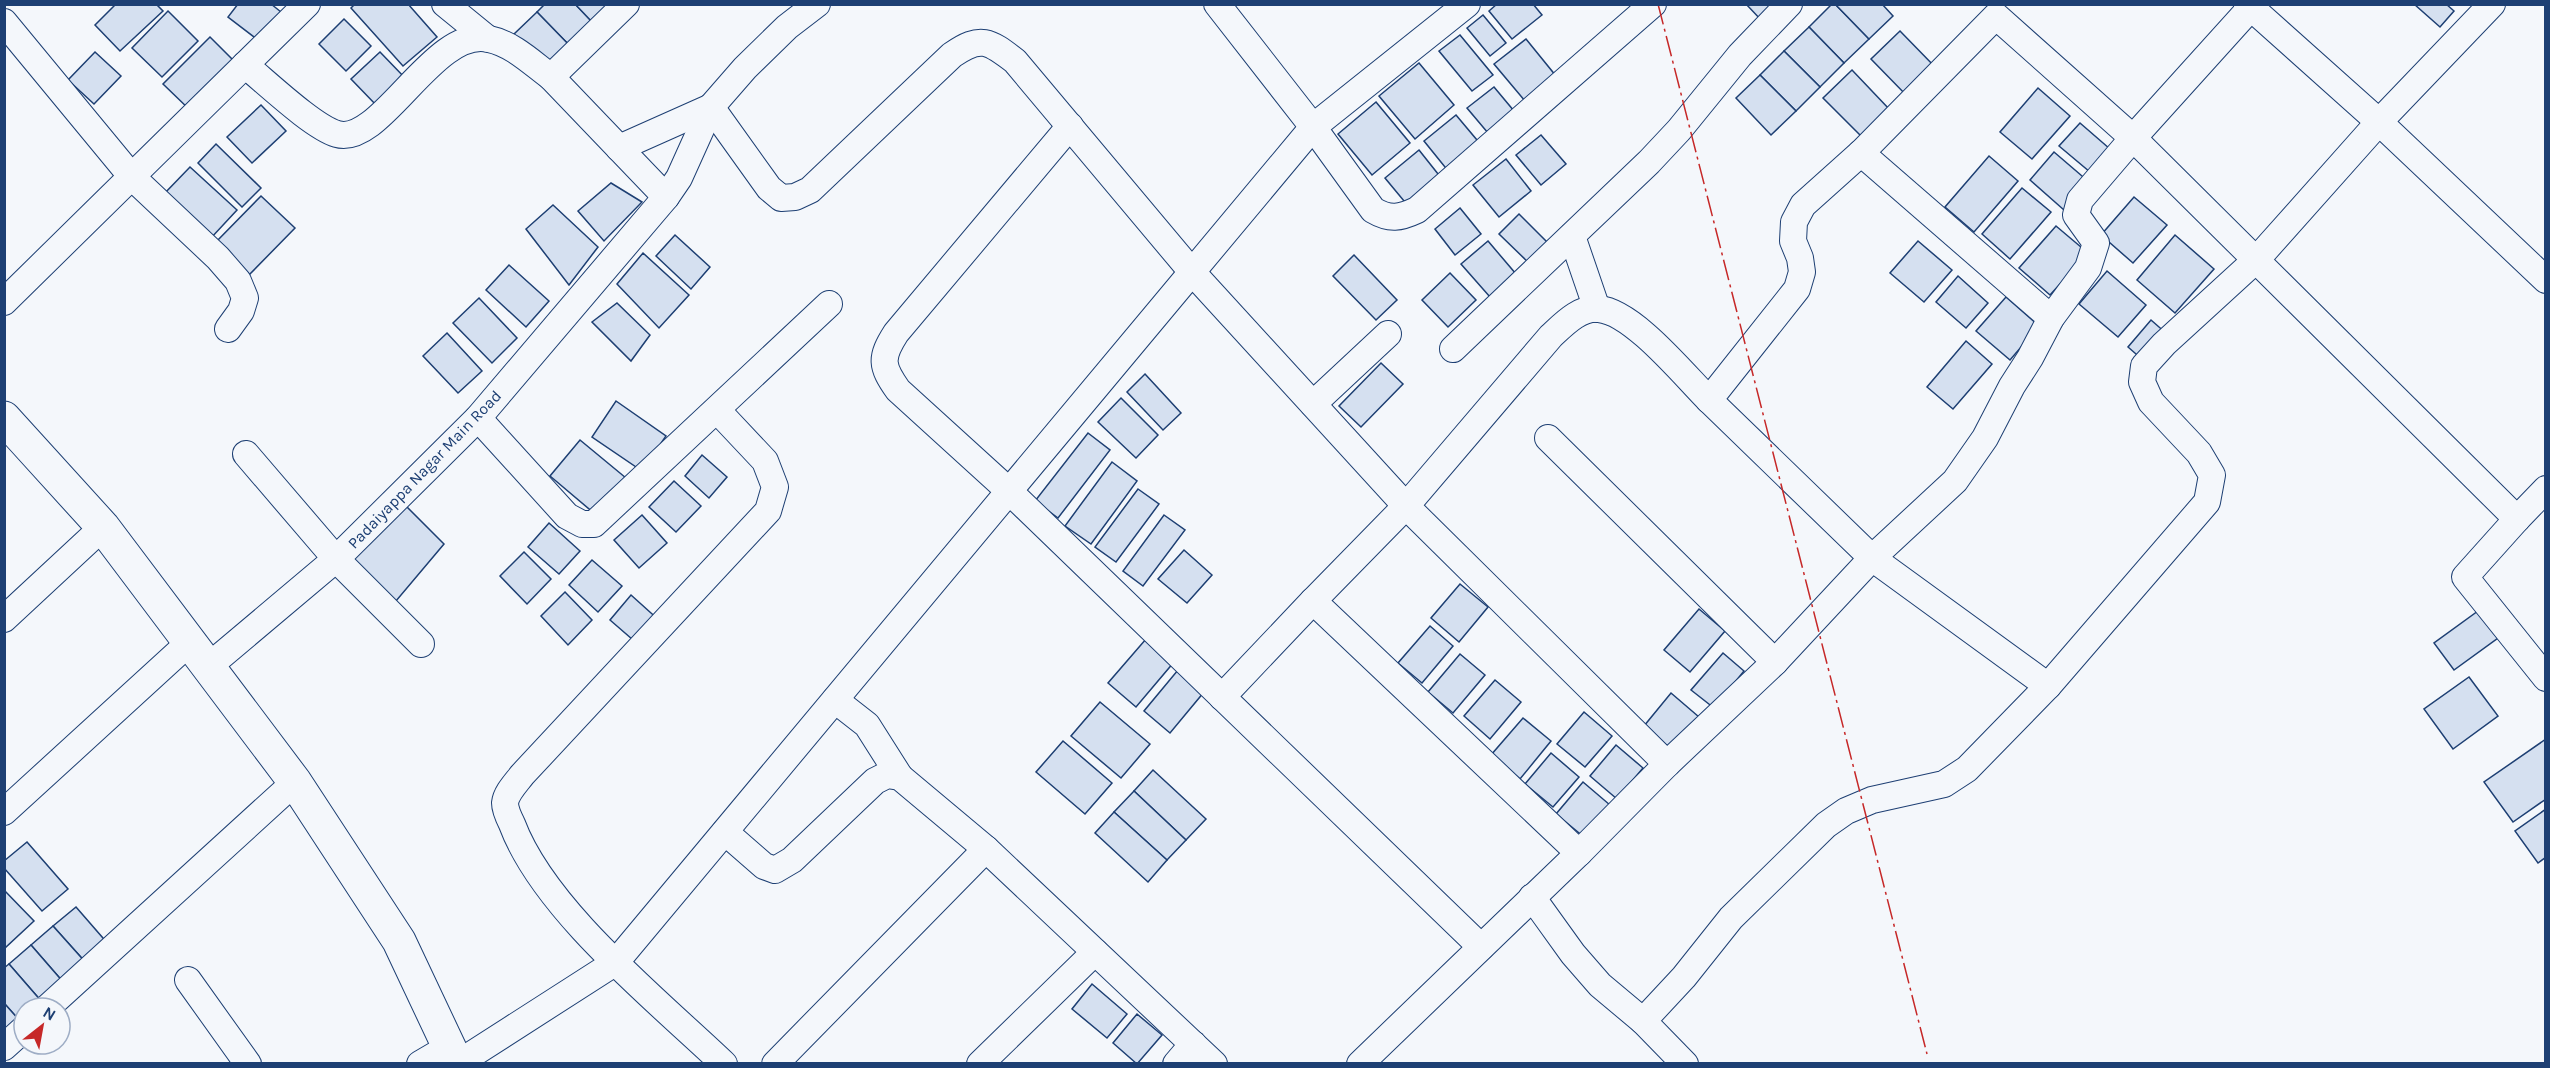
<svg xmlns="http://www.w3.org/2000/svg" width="2550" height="1068" viewBox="0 0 2550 1068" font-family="Karla,sans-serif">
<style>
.building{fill:#d5e0f0;stroke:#1d3f73;stroke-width:1.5}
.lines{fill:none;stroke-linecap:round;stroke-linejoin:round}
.minor-casing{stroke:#1d3f73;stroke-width:28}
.secondary-casing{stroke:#1d3f73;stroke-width:35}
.minor{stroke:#f4f7fb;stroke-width:26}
.secondary{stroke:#f4f7fb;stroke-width:33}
.power{stroke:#c62828;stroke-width:1.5;stroke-dasharray:21 4.5 3 4.5;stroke-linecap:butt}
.labels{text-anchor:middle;stroke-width:4.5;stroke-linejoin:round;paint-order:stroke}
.street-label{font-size:16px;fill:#1d3f73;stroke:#f4f7fb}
</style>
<rect width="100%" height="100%" fill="#f4f7fb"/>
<g class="building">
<path d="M 116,4 L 156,4 L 163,11 L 120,51 L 95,25 Z"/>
<path d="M 238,4 L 271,4 L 281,12 L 258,40 L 228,17 Z"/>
<path d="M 355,4 L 408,4 L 437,37 L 403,66 L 351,8 Z"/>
<path d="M 545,4 L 575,4 L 594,24 L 571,47 L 537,12 Z"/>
<path d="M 575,4 L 614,4 L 594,24 Z"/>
<path d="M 1497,4 L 1533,4 L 1542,15 L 1512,39 L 1489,11 Z"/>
<path d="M 1746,4 L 1779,4 L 1762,21 Z"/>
<path d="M 1832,4 L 1835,4 L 1869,39 L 1844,63 L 1809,27 Z"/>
<path d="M 1835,4 L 1882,4 L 1893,16 L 1869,39 Z"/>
<path d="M 2414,4 L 2446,4 L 2454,11 L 2440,27 Z"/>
<path d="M 168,11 L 198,41 L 162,77 L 132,48 Z"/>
<path d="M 537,12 L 571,47 L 549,70 L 513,35 Z"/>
<path d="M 1483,15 L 1506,43 L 1490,56 L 1467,28 Z"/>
<path d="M 344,19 L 371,46 L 346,71 L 319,44 Z"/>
<path d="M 1809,27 L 1844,63 L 1820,87 L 1784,51 Z"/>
<path d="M 1900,31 L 1937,69 L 1908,97 L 1871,59 Z"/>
<path d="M 1460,35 L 1493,75 L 1472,91 L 1439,51 Z"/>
<path d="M 210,37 L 237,64 L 191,111 L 163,84 Z"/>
<path d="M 1526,39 L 1556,76 L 1525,101 L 1494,64 Z"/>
<path d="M 1784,51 L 1820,87 L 1796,111 L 1760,75 Z"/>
<path d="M 95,52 L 121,76 L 94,104 L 68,80 Z"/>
<path d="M 380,52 L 406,79 L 377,106 L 351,79 Z"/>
<path d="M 1419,63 L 1454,105 L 1415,139 L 1379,96 Z"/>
<path d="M 1852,70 L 1890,110 L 1862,137 L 1823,98 Z"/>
<path d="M 1760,75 L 1796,111 L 1771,135 L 1736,98 Z"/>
<path d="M 1494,87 L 1514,111 L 1488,133 L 1467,108 Z"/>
<path d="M 2038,88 L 2070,116 L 2032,159 L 2000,132 Z"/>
<path d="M 1376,102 L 1410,143 L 1372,175 L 1338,134 Z"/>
<path d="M 261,105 L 286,131 L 252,163 L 227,137 Z"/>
<path d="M 1456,115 L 1482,146 L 1449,172 L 1424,141 Z"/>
<path d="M 2080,123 L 2110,149 L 2090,172 L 2059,146 Z"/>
<path d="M 1541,135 L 1566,164 L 1541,185 L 1516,155 Z"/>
<path d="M 216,144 L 261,188 L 242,207 L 198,163 Z"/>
<path d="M 1419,150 L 1442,179 L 1409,207 L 1385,178 Z"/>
<path d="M 2054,152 L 2089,182 L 2064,210 L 2030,180 Z"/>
<path d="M 1989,156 L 2018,181 L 1974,232 L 1945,207 Z"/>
<path d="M 1506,159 L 1531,191 L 1499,217 L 1473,185 Z"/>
<path d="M 190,167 L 237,210 L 211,238 L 164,194 Z"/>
<path d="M 611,183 L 642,202 L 604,241 L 578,211 Z"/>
<path d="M 2022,188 L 2051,212 L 2010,259 L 1982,234 Z"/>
<path d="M 261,196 L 295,228 L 249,275 L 216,242 Z"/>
<path d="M 2134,197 L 2167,225 L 2133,263 L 2101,235 Z"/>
<path d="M 553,205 L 598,247 L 569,285 L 526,229 Z"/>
<path d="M 1460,208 L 1481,234 L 1455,255 L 1435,229 Z"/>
<path d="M 1519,214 L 1549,244 L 1530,264 L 1499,234 Z"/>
<path d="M 2056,226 L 2088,253 L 2050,295 L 2019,268 Z"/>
<path d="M 675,235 L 710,267 L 691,289 L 656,256 Z"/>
<path d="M 2175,235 L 2214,269 L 2175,313 L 2137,280 Z"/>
<path d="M 1488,241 L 1516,274 L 1490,297 L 1461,264 Z"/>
<path d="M 1918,241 L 1952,270 L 1924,302 L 1890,273 Z"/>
<path d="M 643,253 L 689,295 L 659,328 L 617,284 Z"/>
<path d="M 1354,255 L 1397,300 L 1376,320 L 1333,276 Z"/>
<path d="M 509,265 L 549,301 L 526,327 L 486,290 Z"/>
<path d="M 2107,271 L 2146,305 L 2118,337 L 2079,304 Z"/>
<path d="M 1450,273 L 1476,300 L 1448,327 L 1422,300 Z"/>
<path d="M 1958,276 L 1988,303 L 1966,328 L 1936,302 Z"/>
<path d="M 2006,297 L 2039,326 L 2010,360 L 1976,331 Z"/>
<path d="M 479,298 L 517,338 L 492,363 L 453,323 Z"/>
<path d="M 617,303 L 650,335 L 631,361 L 592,322 Z"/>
<path d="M 2151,320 L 2167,334 L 2144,361 L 2128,347 Z"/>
<path d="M 447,333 L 482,371 L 458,393 L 423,356 Z"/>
<path d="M 1966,341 L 1992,364 L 1953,409 L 1927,387 Z"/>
<path d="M 1381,363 L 1403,384 L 1361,427 L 1339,406 Z"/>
<path d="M 1145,374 L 1181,413 L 1163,430 L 1127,392 Z"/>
<path d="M 1121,398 L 1158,435 L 1136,458 L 1098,422 Z"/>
<path d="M 616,401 L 666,436 L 642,471 L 592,437 Z"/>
<path d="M 1088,433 L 1110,450 L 1058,518 L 1035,501 Z"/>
<path d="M 580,440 L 626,478 L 595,514 L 550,476 Z"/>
<path d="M 702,455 L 727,477 L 709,498 L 685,476 Z"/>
<path d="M 1112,462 L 1137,481 L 1091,544 L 1065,526 Z"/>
<path d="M 674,481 L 701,506 L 676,532 L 649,507 Z"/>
<path d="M 1138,489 L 1159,504 L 1116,562 L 1095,547 Z"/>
<path d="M 401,501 L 444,544 L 396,601 L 348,556 Z"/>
<path d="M 642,515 L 667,543 L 639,568 L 614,540 Z"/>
<path d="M 1164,515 L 1185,530 L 1143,586 L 1123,571 Z"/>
<path d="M 549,523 L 580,551 L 559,574 L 528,547 Z"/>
<path d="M 1184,550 L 1212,575 L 1187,603 L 1158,579 Z"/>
<path d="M 524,552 L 551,579 L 527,604 L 500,576 Z"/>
<path d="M 592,560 L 622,586 L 598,612 L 569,585 Z"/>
<path d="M 1460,584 L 1488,607 L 1459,642 L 1431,618 Z"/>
<path d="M 565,592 L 592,620 L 568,645 L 541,616 Z"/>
<path d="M 631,595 L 661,622 L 640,646 L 610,620 Z"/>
<path d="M 1699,609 L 1725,631 L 1690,672 L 1664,650 Z"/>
<path d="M 2478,611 L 2498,638 L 2454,670 L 2434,643 Z"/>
<path d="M 1430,626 L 1453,646 L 1422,683 L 1398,663 Z"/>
<path d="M 1146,639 L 1174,662 L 1136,707 L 1108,683 Z"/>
<path d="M 1723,653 L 1744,671 L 1714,708 L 1691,690 Z"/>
<path d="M 1460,654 L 1485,675 L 1453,713 L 1428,692 Z"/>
<path d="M 1178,670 L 1204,692 L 1170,733 L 1144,711 Z"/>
<path d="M 2469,677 L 2498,716 L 2453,749 L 2424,709 Z"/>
<path d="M 1495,680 L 1521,702 L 1490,739 L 1464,716 Z"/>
<path d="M 1671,693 L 1699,717 L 1671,749 L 1644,726 Z"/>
<path d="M 1100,702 L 1150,744 L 1121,778 L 1071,736 Z"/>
<path d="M 1584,712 L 1612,736 L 1585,767 L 1557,744 Z"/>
<path d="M 1523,718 L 1551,741 L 1520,779 L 1491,755 Z"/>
<path d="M 2546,739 L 2546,799 L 2513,822 L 2484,782 Z"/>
<path d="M 1063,741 L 1112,783 L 1085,814 L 1036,772 Z"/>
<path d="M 1616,745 L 1643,768 L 1617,799 L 1590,776 Z"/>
<path d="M 1551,753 L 1579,777 L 1553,807 L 1525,784 Z"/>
<path d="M 1153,770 L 1206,819 L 1186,840 L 1134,791 Z"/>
<path d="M 1583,782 L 1610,805 L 1584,837 L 1556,814 Z"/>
<path d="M 1134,791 L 1186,840 L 1167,860 L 1114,812 Z"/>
<path d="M 2546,809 L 2546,857 L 2538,863 L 2515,831 Z"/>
<path d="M 1114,812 L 1167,860 L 1148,882 L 1095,833 Z"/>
<path d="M 27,842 L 68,889 L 42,911 L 4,868 L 4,861 Z"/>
<path d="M 4,890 L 34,921 L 6,947 L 4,946 Z"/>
<path d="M 76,907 L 109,945 L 87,964 L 53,926 Z"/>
<path d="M 53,926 L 87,964 L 64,983 L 31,945 Z"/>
<path d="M 31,945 L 64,983 L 42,1002 L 9,964 Z"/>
<path d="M 9,964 L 42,1002 L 35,1008 L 24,1008 L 24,1018 L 20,1021 L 4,1003 L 4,968 Z"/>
<path d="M 1092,984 L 1127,1014 L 1107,1038 L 1072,1009 Z"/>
<path d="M 4,1003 L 20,1021 L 4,1034 Z"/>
<path d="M 1137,1014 L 1162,1035 L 1137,1064 L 1113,1043 Z"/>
</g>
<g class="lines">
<g class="minor-casing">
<g id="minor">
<path d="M 445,4 L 488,39"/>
<path d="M 1217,4 L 1313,127 L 1467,4"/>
<path d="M 2247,4 L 2379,122 L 2546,280"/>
<path d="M 2254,4 L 2133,138 L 2080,200 L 2076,215 L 2096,243 L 2088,268 L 2051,318 L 2030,358 L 2012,386 L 1985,438 L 1955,481 L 1872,558 L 1709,400 L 1797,289 L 1802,272 L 1800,258 L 1793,241 L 1794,222 L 1803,205 L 1861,153 L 1996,16 L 2133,138 L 2517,519 L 2465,577 L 2546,678"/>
<path d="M 4,22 L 132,177 L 218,258 L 238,281 L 245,298 L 241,311 L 228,329"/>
<path d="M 245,65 C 266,82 313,127 337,134 C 381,147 434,26 489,39 C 513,44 532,63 551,77 L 626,4"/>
<path d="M 551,77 L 666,197"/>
<path d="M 1070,126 L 896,333 C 880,358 881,366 898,390 L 1009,491 L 1481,947"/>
<path d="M 619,148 L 711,107 L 769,188 L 781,198 L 795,197 L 810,190 L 952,55 C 981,35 989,41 1015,61 L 1192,272 L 1313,127 L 1373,210 C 1390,220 1400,218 1417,210 L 1653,4"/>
<path d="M 1861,153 L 2051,318"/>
<path d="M 1572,236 L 1597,309"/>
<path d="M 4,302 L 307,4"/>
<path d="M 1453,349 L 1649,162 L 1679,130 L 1740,55 L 1789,4"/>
<path d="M 1313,404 L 1388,334"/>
<path d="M 717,410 L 765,461 L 775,487 L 768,511 L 522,775 C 516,783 506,793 505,803 C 505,810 509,818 512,824 C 544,910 657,1000 724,1064"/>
<path d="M 478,418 L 567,516 L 582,524 L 594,524 L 829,304"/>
<path d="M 1548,438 L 1775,662"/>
<path d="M 246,454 L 336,559 L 421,644"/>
<path d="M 2517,519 L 2546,489"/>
<path d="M 4,619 L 103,527"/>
<path d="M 209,666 L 336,559 L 478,418 L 666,197 L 679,178 L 711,107 L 745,68 L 787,27 L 817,4"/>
<path d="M 1222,697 L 1313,601"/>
<path d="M 835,700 L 867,725 L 900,777"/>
<path d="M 1667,764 L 1406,506 L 1551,336 C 1564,324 1580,307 1599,309 C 1633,312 1684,375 1709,400"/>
<path d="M 4,812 L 191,641"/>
<path d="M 725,832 L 764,866 L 775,870 L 792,860 L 875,781 L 887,775 L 900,777 L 986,849 L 1214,1064"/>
<path d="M 1532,897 L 1573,954 L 1600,985 L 1643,1021"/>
<path d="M 188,980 L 248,1064"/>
<path d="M 47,1008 L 295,782"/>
<path d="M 4,1047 L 24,1029"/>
<path d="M 420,1064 L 449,1047"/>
<path d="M 457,1064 L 616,962 L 1192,272 L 1406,506 L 1313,601 L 1579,853 L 1667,764 L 1775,662 L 1872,558 L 2048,686 L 2207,502 L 2212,475 L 2199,453 L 2151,402 L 2142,382 L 2144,366 L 2164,344 L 2257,259 L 2379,122 L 2492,4"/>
<path d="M 775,1064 L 986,849"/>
<path d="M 980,1064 L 1095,952"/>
<path d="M 1176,1064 L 1193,1044"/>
<path d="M 1360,1064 L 1579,853"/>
<path d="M 1685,1064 L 1643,1021 L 1684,977 L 1731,918 L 1826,825 L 1846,811 L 1872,800 L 1944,784 L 1967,769 L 2048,686"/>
</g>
</g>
<g class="secondary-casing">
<path id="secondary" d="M 4,418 L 103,527 L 295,782 L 399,941 L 457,1064"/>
</g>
<use href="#minor" class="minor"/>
<use href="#secondary" class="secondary"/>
<path class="power" d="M 1658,4 L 1927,1054"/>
</g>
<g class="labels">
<g class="street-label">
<text transform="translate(424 469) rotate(-46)" y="6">Padaiyappa Nagar Main Road</text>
</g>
</g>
<rect width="2550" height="1068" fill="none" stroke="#1d3f73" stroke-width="12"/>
<g transform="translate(42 1026) rotate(31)"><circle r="28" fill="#f4f7fb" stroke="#9eadc5" stroke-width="1.5"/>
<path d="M0-4.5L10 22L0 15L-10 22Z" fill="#c62828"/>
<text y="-9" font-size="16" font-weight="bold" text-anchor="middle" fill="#1d3f73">N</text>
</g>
</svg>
